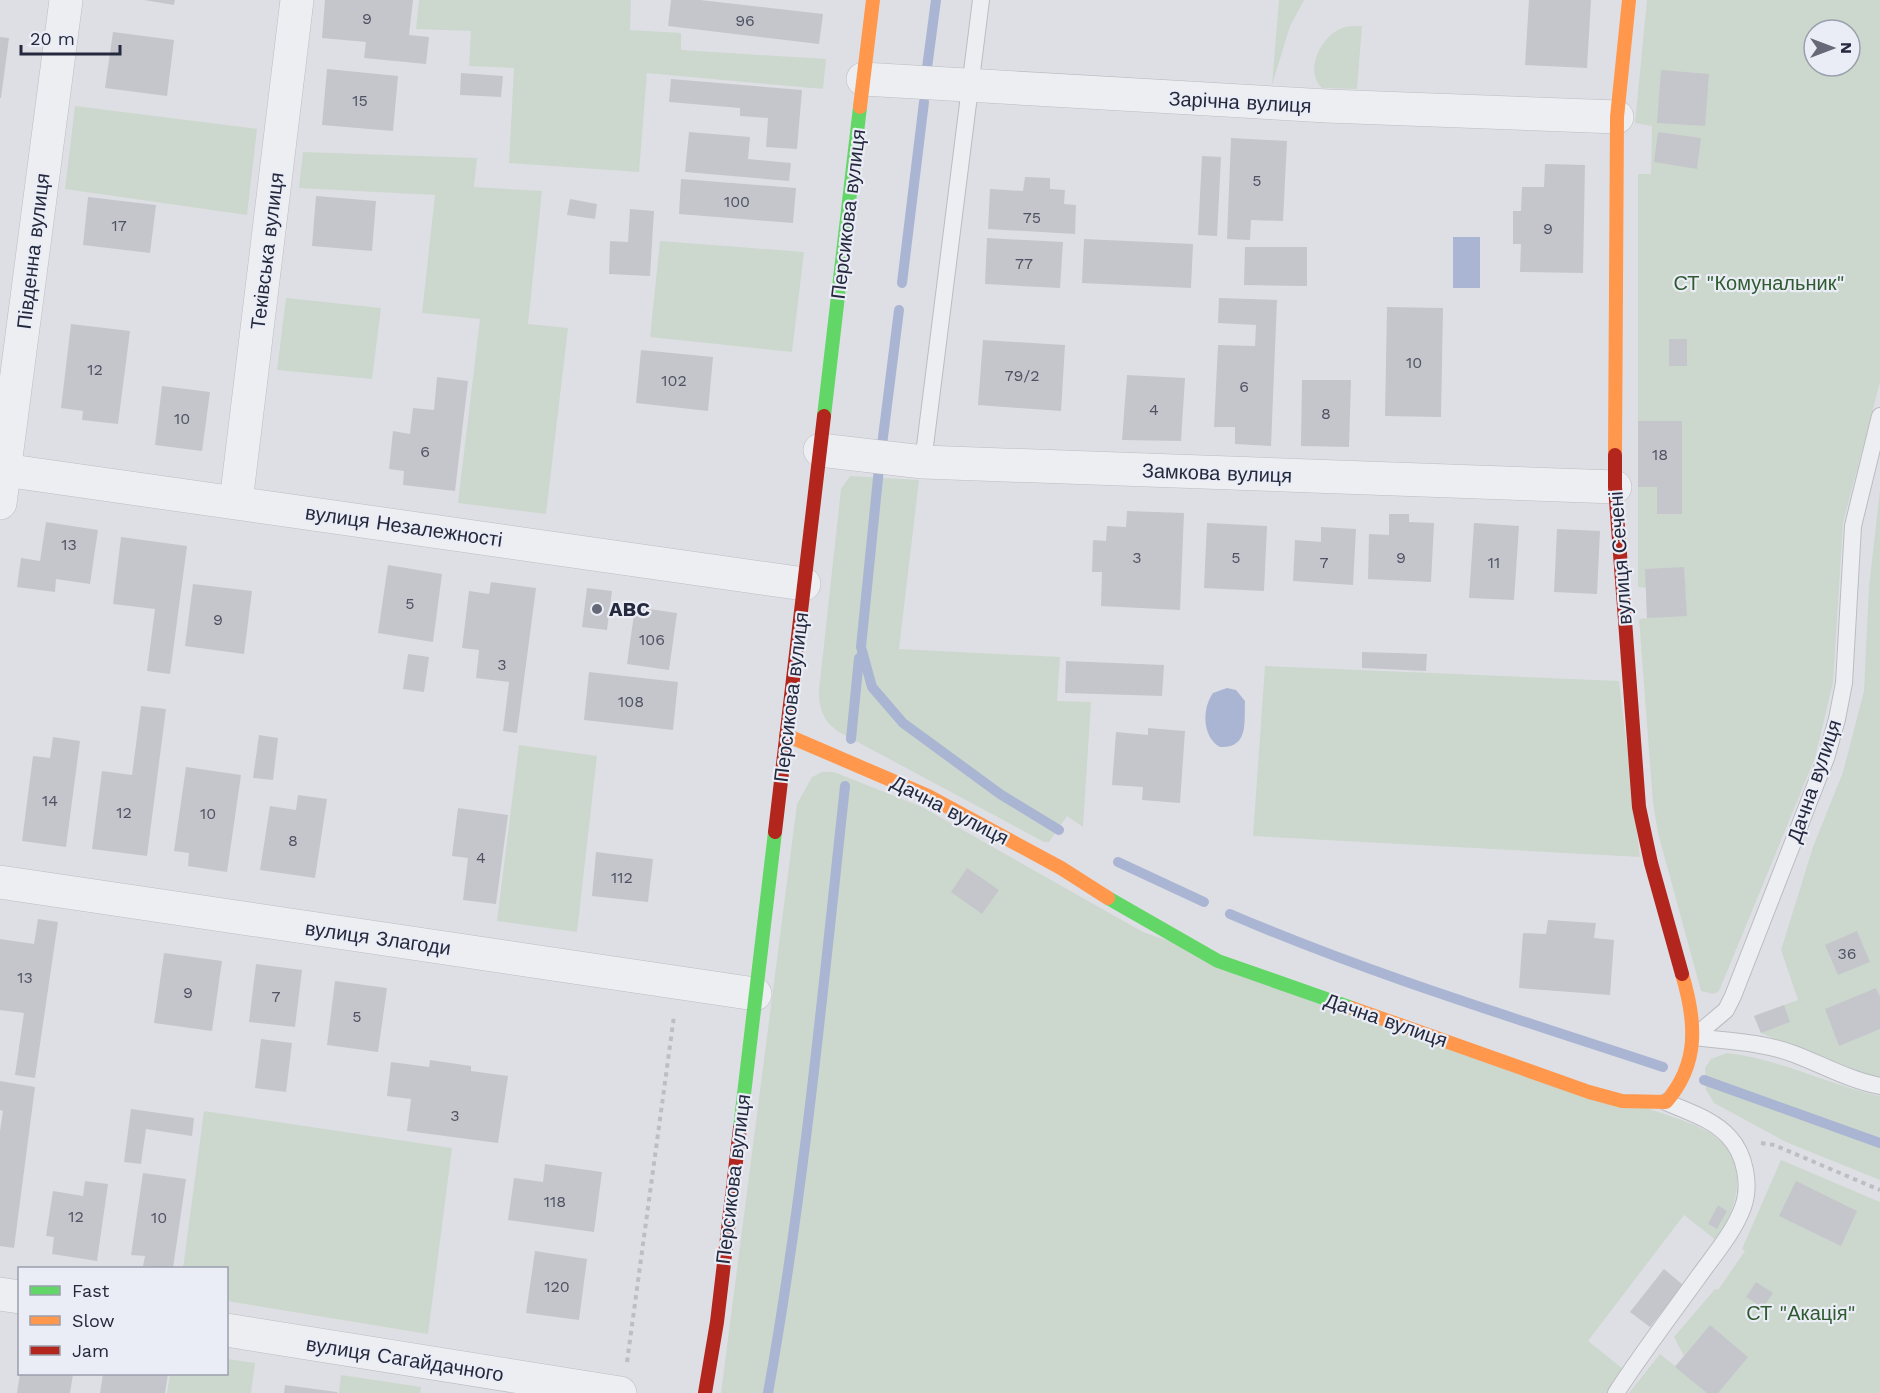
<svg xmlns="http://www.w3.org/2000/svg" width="1880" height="1393" viewBox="0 0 1880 1393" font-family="'Work Sans',sans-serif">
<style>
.green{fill:#ccd8cd;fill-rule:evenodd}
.water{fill:#a9b5d2}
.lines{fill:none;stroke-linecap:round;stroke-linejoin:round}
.stream{stroke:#a9b5d2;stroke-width:10}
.building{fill:#c5c6cc}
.lane-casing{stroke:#bbbcc2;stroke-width:18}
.street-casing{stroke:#bbbcc2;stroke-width:34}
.path{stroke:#bdbec4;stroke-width:4;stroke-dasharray:4.5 4.5;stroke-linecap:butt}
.lane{stroke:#edeef1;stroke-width:16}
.street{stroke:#edeef1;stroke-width:33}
.fast{stroke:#63d668;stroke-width:14}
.slow{stroke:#ff974d;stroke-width:14}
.jam{stroke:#b3261e;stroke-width:14}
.poi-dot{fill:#656978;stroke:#eaedf5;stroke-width:2}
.labels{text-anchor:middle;stroke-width:4.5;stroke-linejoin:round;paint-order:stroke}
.number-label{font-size:16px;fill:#4e5263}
.street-label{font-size:20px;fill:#24293e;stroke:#eaedf5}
.park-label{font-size:20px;fill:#305b30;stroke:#eaedf5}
.poi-label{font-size:20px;font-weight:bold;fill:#24293e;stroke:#eaedf5;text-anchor:start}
</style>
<rect width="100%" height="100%" fill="#dedfe4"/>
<g class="green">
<path d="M 419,0 L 631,0 L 630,30 L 681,33 L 681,50 L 826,59 L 823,89 L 647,73 L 639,172 L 509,163 L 514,68 L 469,66 L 471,31 L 416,29 Z"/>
<path d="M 1279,0 L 1304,0 L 1290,26 L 1272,85 Z"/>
<path d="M 1647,0 L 1880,0 L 1880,382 L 1843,523 L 1833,683 L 1815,758 L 1719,991 L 1714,994 L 1701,991 L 1658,833 L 1653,803 L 1639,619 L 1647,618 L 1646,588 L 1638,587 L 1638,174 L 1651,174 L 1652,126 L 1635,123 ZM 1814,30 L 1850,30 L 1850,66 L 1814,66 Z"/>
<path d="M 1362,26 L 1357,89 L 1322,88 C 1303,71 1322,35 1342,28 C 1348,26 1355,26 1362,26 Z"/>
<path d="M 75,106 L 257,129 L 247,215 L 65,189 Z"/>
<path d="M 303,152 L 477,158 L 474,187 L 542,191 L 528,324 L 568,328 L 546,514 L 458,503 L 480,319 L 422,313 L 435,195 L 299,188 Z"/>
<path d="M 660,241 L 804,252 L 792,352 L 650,337 Z"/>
<path d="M 286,298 L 381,308 L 372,379 L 277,370 Z"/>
<path d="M 850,476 L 919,480 L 899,649 L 1060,657 L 1057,701 L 1091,702 L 1083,827 L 1067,816 L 1049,842 L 1044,842 L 839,732 C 823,721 819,709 819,690 L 841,489 Z"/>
<path d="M 1880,490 L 1880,1078 L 1853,1072 L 1761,1033 L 1754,1016 L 1798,1000 L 1781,950 L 1813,847 L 1843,772 L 1864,691 L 1869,587 Z"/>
<path d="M 1265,666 L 1619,681 L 1640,857 L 1253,836 Z"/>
<path d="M 519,745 L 597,756 L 577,932 L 497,921 Z"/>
<path d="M 822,772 L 834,772 L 922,807 L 1143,932 L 1667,1115 C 1681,1120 1697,1125 1710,1133 C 1752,1161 1738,1205 1717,1241 L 1684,1215 L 1588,1341 L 1623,1369 L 1607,1393 L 721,1393 L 797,804 L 812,777 Z"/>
<path d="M 1727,1053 C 1781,1059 1828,1085 1880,1096 L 1880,1180 L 1786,1142 L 1714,1103 L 1706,1090 L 1705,1068 L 1711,1059 Z"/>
<path d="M 204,1111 L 452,1148 L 428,1334 L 227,1301 L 226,1268 L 183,1268 Z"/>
<path d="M 1781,1160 L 1880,1202 L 1880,1393 L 1629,1393 L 1660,1354 L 1675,1366 L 1684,1356 L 1674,1337 L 1715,1289 L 1718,1290 L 1745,1251 L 1742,1249 Z"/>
<path d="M 227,1359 L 255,1363 L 251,1393 L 167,1393 L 170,1374 L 226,1374 Z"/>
<path d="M 341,1375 L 421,1387 L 420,1393 L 339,1393 Z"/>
</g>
<g class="water">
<path d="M 1480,237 L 1480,288 L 1453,288 L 1453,237 Z"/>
<path d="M 1227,688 L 1236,690 L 1245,701 C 1244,723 1249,748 1220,747 C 1202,737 1202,708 1213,693 Z"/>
</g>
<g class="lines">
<g class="stream">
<path d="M 927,68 L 936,0"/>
<path d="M 902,283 L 924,102"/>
<path d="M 882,445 L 899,310"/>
<path d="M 879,468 L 861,647 L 872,687 L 903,723 L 1000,794 L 1059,830"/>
<path d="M 851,739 L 859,658"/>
<path d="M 1118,862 L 1204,902"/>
<path d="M 1230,914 C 1372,975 1518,1019 1663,1067"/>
<path d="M 1704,1080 L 1880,1143"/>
<path d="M 768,1393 C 804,1192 823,989 845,786"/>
</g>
</g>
<g class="building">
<path d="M 144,0 L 175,0 L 174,5 Z"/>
<path d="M 325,0 L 413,0 L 409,35 L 429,37 L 426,64 L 364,58 L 366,42 L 322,38 Z"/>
<path d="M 671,0 L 700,0 L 823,14 L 819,44 L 668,26 Z"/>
<path d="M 1529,0 L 1591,0 L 1587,68 L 1525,65 Z"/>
<path d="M 113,32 L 174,40 L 167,96 L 105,88 Z"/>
<path d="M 0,37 L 9,38 L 1,98 L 0,98 Z"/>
<path d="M 327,69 L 398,76 L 393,131 L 322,125 Z"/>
<path d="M 1661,70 L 1709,74 L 1705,126 L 1657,123 Z"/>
<path d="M 461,73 L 503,76 L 501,97 L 460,95 Z"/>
<path d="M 671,79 L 802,90 L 797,149 L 766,147 L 768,118 L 740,116 L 740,108 L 669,102 Z"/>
<path d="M 689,132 L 750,137 L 748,159 L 791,163 L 789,181 L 685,172 Z"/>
<path d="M 1658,132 L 1701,138 L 1697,169 L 1654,162 Z"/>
<path d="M 1231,138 L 1287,141 L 1283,221 L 1251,220 L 1250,240 L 1227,239 Z"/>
<path d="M 1202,156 L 1221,157 L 1217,236 L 1198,235 Z"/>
<path d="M 1545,164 L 1585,165 L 1583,273 L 1520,272 L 1521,244 L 1513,244 L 1513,211 L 1521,211 L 1522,187 L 1544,187 Z"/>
<path d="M 1025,177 L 1050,178 L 1050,189 L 1065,190 L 1064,204 L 1076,205 L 1075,234 L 988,229 L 990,189 L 1023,191 Z"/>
<path d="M 681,179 L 796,188 L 793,223 L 679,214 Z"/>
<path d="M 316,196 L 376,201 L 372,251 L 312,246 Z"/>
<path d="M 88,197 L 156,205 L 150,253 L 83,245 Z"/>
<path d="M 570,199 L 597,204 L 595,219 L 567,215 Z"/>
<path d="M 630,209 L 654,211 L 650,276 L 609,274 L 610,241 L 628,242 Z"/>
<path d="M 987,238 L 1063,242 L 1060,288 L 985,284 Z"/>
<path d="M 1084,239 L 1193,244 L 1191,288 L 1082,283 Z"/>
<path d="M 1245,247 L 1307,247 L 1307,286 L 1244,285 Z"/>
<path d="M 1219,298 L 1277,300 L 1271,446 L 1235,444 L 1235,427 L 1214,427 L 1218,345 L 1255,346 L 1256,325 L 1218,323 Z"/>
<path d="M 1387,307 L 1443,308 L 1441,417 L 1385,416 Z"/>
<path d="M 71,324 L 130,331 L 118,424 L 82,420 L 83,411 L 61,408 Z"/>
<rect x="1669" y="339" width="18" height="27"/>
<path d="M 983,340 L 1065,345 L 1061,411 L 978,405 Z"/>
<path d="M 641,350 L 713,357 L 708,411 L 636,403 Z"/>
<path d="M 1127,375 L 1185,378 L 1181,441 L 1122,440 Z"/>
<path d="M 437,377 L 468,381 L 455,491 L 403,485 L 404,471 L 389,469 L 393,431 L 410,434 L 413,408 L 434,410 Z"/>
<path d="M 1302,380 L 1351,380 L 1349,447 L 1301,446 Z"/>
<path d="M 162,386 L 210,392 L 202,451 L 155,445 Z"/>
<path d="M 1638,421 L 1682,421 L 1682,514 L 1657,514 L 1657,487 L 1638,487 Z"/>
<path d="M 1127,511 L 1184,513 L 1180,610 L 1101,606 L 1102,572 L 1092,572 L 1093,540 L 1106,541 L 1107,526 L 1126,527 Z"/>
<path d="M 1389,514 L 1409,514 L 1409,522 L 1434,523 L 1431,582 L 1368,579 L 1369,534 L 1389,535 Z"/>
<path d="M 46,522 L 98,530 L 90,584 L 56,579 L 55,592 L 17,587 L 21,558 L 40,561 Z"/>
<path d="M 1207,523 L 1267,526 L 1264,591 L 1204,588 Z"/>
<path d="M 1474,523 L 1519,526 L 1514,600 L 1469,598 Z"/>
<path d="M 1321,527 L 1356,529 L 1353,585 L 1293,581 L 1295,540 L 1321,542 Z"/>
<path d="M 1557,529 L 1600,531 L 1597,594 L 1554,592 Z"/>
<path d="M 121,537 L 187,546 L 170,674 L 147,671 L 155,609 L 113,604 Z"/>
<path d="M 388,565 L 442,574 L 433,642 L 378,633 Z"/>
<path d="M 1684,567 L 1687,616 L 1647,618 L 1645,569 Z"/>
<path d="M 491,582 L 536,588 L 517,733 L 503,731 L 509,682 L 476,678 L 479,650 L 462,648 L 469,591 L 489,594 Z"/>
<path d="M 193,584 L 252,591 L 244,654 L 185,646 Z"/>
<path d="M 587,588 L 612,591 L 607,630 L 582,627 Z"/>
<path d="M 635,607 L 677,613 L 669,670 L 627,664 Z"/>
<path d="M 1362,652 L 1427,654 L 1426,671 L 1362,668 Z"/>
<path d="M 408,654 L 429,657 L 424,692 L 403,689 Z"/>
<path d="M 1066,661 L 1164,665 L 1162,696 L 1065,693 Z"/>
<path d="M 589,672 L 678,682 L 673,730 L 584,720 Z"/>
<path d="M 141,706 L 166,709 L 147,856 L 92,849 L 102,771 L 132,775 Z"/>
<path d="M 1148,728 L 1185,731 L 1180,803 L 1142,800 L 1143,787 L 1112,785 L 1116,732 L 1148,735 Z"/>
<path d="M 259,735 L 278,738 L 273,780 L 253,778 Z"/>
<path d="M 53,737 L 80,741 L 66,847 L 22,841 L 33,756 L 50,758 Z"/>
<path d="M 186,767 L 241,775 L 227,872 L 188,866 L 189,853 L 174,851 Z"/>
<path d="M 298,795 L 327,799 L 315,878 L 260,870 L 270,806 L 296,810 Z"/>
<path d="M 458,808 L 508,815 L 496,904 L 463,900 L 468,858 L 452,856 Z"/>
<path d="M 596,852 L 653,859 L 648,902 L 592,896 Z"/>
<path d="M 967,868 L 999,890 L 982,914 L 951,892 Z"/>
<path d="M 38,919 L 58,922 L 35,1078 L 15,1075 L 24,1013 L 0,1010 L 0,939 L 34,944 Z"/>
<path d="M 1548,920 L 1596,923 L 1594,938 L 1614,940 L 1610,995 L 1519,988 L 1523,933 L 1546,934 Z"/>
<path d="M 1857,931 L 1870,962 L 1838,975 L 1825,945 Z"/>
<path d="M 164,953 L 222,961 L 212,1031 L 154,1023 Z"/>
<path d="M 256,964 L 302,970 L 295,1027 L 249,1022 Z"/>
<path d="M 335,981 L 387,988 L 378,1052 L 327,1045 Z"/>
<path d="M 1876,988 L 1880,997 L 1880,1029 L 1839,1046 L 1825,1009 Z"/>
<path d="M 1784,1005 L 1790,1022 L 1761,1033 L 1754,1016 Z"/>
<path d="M 261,1039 L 292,1043 L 286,1092 L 255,1088 Z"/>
<path d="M 430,1060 L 471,1066 L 471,1071 L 508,1076 L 498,1143 L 407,1131 L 411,1099 L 387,1096 L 391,1062 L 429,1067 Z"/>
<path d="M 0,1081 L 35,1087 L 14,1248 L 0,1246 L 0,1131 L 3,1111 L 0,1110 Z"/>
<path d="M 131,1109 L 194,1118 L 192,1136 L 146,1129 L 141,1164 L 124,1162 Z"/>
<path d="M 545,1164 L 602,1172 L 594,1232 L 508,1220 L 514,1178 L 543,1182 Z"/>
<path d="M 143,1173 L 186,1179 L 173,1268 L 143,1266 L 145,1256 L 131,1255 Z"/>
<path d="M 85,1181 L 108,1184 L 97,1261 L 52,1254 L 54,1237 L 46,1236 L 53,1191 L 83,1196 Z"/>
<path d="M 1796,1181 L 1857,1211 L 1841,1246 L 1779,1216 Z"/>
<path d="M 1718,1205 L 1727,1211 L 1717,1229 L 1708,1224 Z"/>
<path d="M 535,1251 L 587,1259 L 579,1320 L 526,1313 Z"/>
<path d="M 1664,1269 L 1683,1285 L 1650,1327 L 1630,1312 Z"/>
<path d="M 1756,1282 L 1773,1293 L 1763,1308 L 1746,1297 Z"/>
<path d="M 1710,1325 L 1748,1357 L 1718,1393 L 1707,1393 L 1675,1367 Z"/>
<path d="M 20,1374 L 73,1374 L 70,1393 L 17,1393 Z"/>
<path d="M 103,1374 L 168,1374 L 165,1393 L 100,1393 Z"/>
<path d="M 285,1385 L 337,1392 L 337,1393 L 284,1393 Z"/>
</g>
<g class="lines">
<g class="lane-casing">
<g id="lane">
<path d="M 923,462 L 981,0"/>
<path d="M 1694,1037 L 1726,1010 L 1733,996 L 1826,758 L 1837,719 L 1844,683 L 1853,526 L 1880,416"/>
<path d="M 1694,1037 C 1726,1041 1763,1042 1794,1054 C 1823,1065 1849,1080 1880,1086"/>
<path d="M 1616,1393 C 1642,1353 1671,1315 1699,1276 C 1714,1255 1734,1232 1743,1207 C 1751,1185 1745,1154 1729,1137 C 1713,1119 1688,1112 1666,1102"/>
</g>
</g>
<g class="street-casing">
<g id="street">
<path d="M 863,79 L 1327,106 L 1617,117"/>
<path d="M 820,450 L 923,462 L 1615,487"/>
<path d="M 4,470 L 804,584"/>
<path d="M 236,502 L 297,0"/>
<path d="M 0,503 L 66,0"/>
<path d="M 0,882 L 755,994"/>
<path d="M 0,1294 L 20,1297"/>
<path d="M 226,1330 L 620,1393"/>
</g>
</g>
<g class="path">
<path d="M 1761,1143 L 1774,1145 L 1880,1190"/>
<path d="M 627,1362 L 674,1016"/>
</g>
<use href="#lane" class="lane"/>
<use href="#street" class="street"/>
<g class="fast">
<path d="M 824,416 L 860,107"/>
<path d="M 1108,898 L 1218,961 L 1352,1008"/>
<path d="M 740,1128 L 775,832"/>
</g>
<g class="slow">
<path d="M 860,107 L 873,0"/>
<path d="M 1615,455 L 1617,117 L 1629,0"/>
<path d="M 786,735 L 928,796 L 1061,868 L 1108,898"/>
<path d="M 1352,1008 L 1589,1092 L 1622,1101 L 1666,1102 C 1700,1063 1696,1021 1682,974"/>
</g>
<g class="jam">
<path d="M 1615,455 L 1615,487 L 1639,807 L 1651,863 L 1682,974"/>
<path d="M 775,832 L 824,416"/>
<path d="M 705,1393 L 717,1322 L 740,1128"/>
</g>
</g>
<circle class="poi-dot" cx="597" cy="609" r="6"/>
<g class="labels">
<g class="number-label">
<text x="367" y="24">9</text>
<text x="745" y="26">96</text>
<text x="360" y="106">15</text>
<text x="1257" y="186">5</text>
<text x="737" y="207">100</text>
<text x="1032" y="223">75</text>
<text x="119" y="231">17</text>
<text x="1548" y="234">9</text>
<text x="1024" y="269">77</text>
<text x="1414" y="368">10</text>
<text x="95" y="375">12</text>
<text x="1022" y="381">79/2</text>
<text x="674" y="386">102</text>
<text x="1244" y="392">6</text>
<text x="1154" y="415">4</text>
<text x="1326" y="419">8</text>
<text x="182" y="424">10</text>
<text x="425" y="457">6</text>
<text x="1660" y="460">18</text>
<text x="69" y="550">13</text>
<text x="1137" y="563">3</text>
<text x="1236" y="563">5</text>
<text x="1401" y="563">9</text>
<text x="1324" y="568">7</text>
<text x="1494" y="568">11</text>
<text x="410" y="609">5</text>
<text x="218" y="625">9</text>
<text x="652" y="645">106</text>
<text x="502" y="670">3</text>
<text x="631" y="707">108</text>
<text x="50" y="806">14</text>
<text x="124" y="818">12</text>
<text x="208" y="819">10</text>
<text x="293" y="846">8</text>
<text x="481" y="863">4</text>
<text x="622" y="883">112</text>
<text x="1847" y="959">36</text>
<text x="25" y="983">13</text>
<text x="188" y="998">9</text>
<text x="276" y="1002">7</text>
<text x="357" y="1022">5</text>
<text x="455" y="1121">3</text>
<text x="555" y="1207">118</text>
<text x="76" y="1222">12</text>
<text x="159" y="1223">10</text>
<text x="557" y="1292">120</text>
</g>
<g class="street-label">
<text transform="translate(1240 102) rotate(3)" y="7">Зарічна вулиця</text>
<text transform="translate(848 214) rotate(-83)" y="7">Персикова вулиця</text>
<text transform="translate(33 251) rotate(-83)" y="7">Південна вулиця</text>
<text transform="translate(267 251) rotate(-83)" y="7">Теківська вулиця</text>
<text transform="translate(1217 473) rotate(2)" y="7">Замкова вулиця</text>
<text transform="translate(404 526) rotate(8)" y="7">вулиця Незалежності</text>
<text transform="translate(1620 558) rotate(-94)" y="7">вулиця Сечені</text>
<text transform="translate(791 697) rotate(-83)" y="7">Персикова вулиця</text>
<text transform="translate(1814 781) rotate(-71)" y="7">Дачна вулиця</text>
<text transform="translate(950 810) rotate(27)" y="7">Дачна вулиця</text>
<text transform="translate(378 938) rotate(8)" y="7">вулиця Злагоди</text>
<text transform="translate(1386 1020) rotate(19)" y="7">Дачна вулиця</text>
<text transform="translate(733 1179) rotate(-83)" y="7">Персикова вулиця</text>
<text transform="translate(405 1359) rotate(9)" y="7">вулиця Сагайдачного</text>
</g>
<g class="park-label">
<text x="1759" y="290">СТ "Комунальник"</text>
<text x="1801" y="1320">СТ "Акація"</text>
</g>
<g class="poi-label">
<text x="609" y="616">ABC</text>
</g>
</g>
<rect x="18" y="1267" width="210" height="108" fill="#eaedf5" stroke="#9b9fac" stroke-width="1.5"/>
<rect x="30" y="1286" width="30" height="9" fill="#63d668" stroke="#9b9fac" stroke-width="1.5"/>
<text x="72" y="1297" font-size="18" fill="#24293e">Fast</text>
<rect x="30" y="1316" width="30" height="9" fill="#ff974d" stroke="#9b9fac" stroke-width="1.5"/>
<text x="72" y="1327" font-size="18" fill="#24293e">Slow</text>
<rect x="30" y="1346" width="30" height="9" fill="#b3261e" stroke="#9b9fac" stroke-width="1.5"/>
<text x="72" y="1357" font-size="18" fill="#24293e">Jam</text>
<g transform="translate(1832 48) rotate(90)"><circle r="28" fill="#eaedf5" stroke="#9b9fac" stroke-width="1.5"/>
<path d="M0-4.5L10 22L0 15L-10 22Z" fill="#656978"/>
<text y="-9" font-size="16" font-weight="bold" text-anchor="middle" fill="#24293e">N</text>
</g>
<path d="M21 45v9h99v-9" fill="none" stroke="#24293e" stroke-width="3"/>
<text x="30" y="45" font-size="18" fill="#24293e" stroke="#eaedf5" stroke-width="4.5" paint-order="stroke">20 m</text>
</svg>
